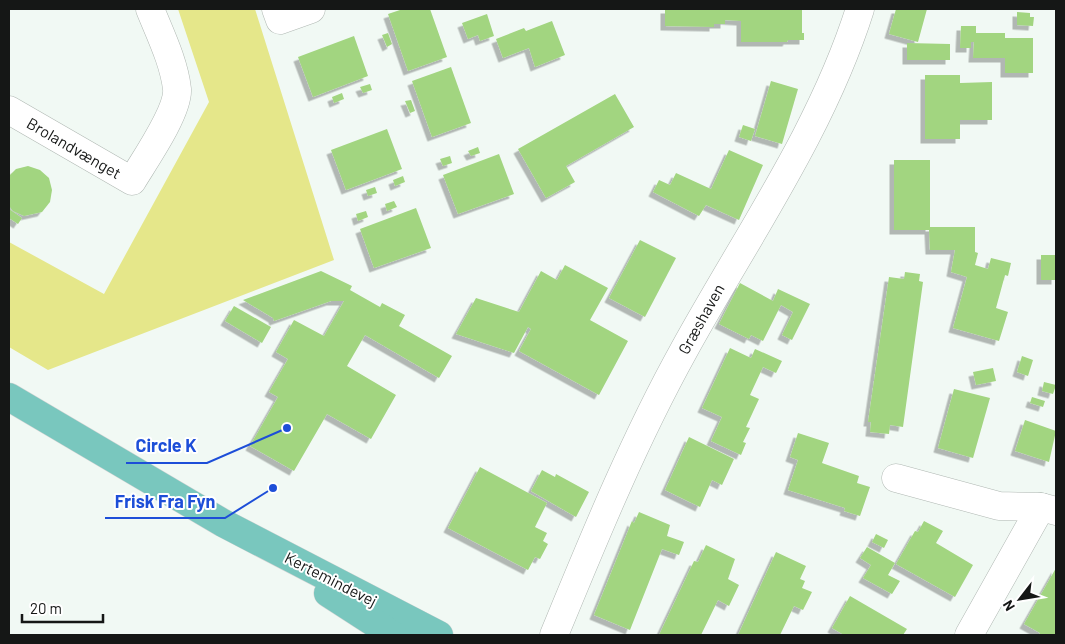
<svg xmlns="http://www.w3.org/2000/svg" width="1065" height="644" viewBox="0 0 1065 644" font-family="Barlow,sans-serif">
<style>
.green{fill:#e5e78a}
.building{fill:#a2d580;filter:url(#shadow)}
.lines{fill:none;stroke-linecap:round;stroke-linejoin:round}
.minor-casing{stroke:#b0b8b3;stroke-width:29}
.major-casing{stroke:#d5d5d5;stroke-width:29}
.minor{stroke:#fff;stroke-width:28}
.major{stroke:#79c7be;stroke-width:28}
.labels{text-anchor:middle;stroke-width:4;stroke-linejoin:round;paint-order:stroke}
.street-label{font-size:16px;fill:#151716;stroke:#fff}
.leader{fill:none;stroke:#1d4ed8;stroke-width:2}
.callout-dot{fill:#1d4ed8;stroke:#fff;stroke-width:2}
.callout-label{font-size:18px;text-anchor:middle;font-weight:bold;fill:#1d4ed8;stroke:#fff;stroke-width:4;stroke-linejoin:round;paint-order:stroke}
</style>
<defs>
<filter id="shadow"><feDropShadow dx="-4.5" dy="4.5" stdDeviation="0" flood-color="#0004"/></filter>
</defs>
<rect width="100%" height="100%" fill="#f1f9f4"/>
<path class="green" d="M 178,9 L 255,9 L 334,260 L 48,370 L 9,347 L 9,242 L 104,294 L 209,102 Z"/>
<g class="building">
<path d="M 403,9 L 430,9 L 447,57 L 408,71 L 388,14 Z"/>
<path d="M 665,9 L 802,9 L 802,33 L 804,33 L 804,40 L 788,40 L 787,42 L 741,42 L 741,21 L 725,20 L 725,24 L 714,24 L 714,27 L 665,26 Z"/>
<path d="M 896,9 L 927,9 L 918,42 L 889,34 Z"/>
<path d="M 1017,12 L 1030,13 L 1030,17 L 1034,17 L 1033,26 L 1017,25 Z"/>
<path d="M 487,14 L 494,36 L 480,41 L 478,35 L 468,39 L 462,23 Z"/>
<path d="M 552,21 L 565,55 L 535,67 L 529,48 L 503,58 L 496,39 L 524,28 L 526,31 Z"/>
<path d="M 961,26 L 976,26 L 976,33 L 1005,33 L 1005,38 L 1033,38 L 1033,73 L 1005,73 L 1005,58 L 973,58 L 974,42 L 971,42 L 971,48 L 960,48 Z"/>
<path d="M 388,33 L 392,44 L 387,47 L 382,35 Z"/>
<path d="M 354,36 L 368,76 L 313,97 L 298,57 Z"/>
<path d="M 907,43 L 950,44 L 950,60 L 907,60 Z"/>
<path d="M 451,67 L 471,123 L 432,137 L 412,81 Z"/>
<path d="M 925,75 L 960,75 L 960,83 L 992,82 L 992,120 L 960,120 L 960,139 L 925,139 Z"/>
<path d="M 771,81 L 798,89 L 782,144 L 755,136 Z"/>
<path d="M 370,84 L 372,90 L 363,93 L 360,87 Z"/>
<path d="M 342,93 L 344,99 L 334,103 L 332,97 Z"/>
<path d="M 615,94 L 634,127 L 566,166 L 575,182 L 546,198 L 518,149 Z"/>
<path d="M 411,100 L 415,111 L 410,113 L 405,101 Z"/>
<path d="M 743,125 L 755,129 L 751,141 L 739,137 Z"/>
<path d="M 387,129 L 402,169 L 346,190 L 331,150 Z"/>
<path d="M 478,147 L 480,153 L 471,156 L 468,151 Z"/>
<path d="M 729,150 L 763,165 L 739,220 L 706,205 L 699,216 L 653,192 L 659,180 L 670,185 L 676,173 L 711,189 Z"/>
<path d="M 499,154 L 514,194 L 458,214 L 443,175 Z"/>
<path d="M 450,156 L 452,163 L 443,166 L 440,159 Z"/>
<path d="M 894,160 L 930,160 L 930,227 L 975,227 L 975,252 L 978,253 L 975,265 L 988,269 L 991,258 L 1011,263 L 1008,276 L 1005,275 L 996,308 L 1008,312 L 999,341 L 953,328 L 967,277 L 951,272 L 955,250 L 930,250 L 929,230 L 894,230 Z"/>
<path d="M 28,166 L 40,170 L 49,178 L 52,190 L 50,202 L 42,212 L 24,216 L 13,211 L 9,206 L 9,176 L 16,169 Z"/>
<path d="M 403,176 L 405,182 L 395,186 L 393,180 Z"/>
<path d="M 375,187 L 377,193 L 368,196 L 366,190 Z"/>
<path d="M 394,201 L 397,207 L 387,211 L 385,204 Z"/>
<path d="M 416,208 L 431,248 L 374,268 L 360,229 Z"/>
<path d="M 9,209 L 22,218 L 18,224 L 9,218 Z"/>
<path d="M 366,211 L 368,217 L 358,221 L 356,214 Z"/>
<path d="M 640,240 L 676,258 L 645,317 L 609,298 Z"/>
<rect x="1041" y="255" width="15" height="25"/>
<path d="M 565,265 L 608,288 L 590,320 L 628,341 L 599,395 L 519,351 L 531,329 L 528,327 L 514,353 L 456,334 L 476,298 L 519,312 L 541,271 L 557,280 Z"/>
<path d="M 321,271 L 352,286 L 350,290 L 380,307 L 382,303 L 405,315 L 399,326 L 452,356 L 439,378 L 365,335 L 347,366 L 396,395 L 371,439 L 327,414 L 294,471 L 250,446 L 278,397 L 269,392 L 288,359 L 276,352 L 294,320 L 324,336 L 344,301 L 331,301 L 274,321 L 273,318 L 243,300 Z"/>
<path d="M 905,272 L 920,274 L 919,281 L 923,282 L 903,427 L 890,425 L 889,434 L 870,432 L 871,422 L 868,422 L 889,277 L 904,279 Z"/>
<path d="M 740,283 L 773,301 L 778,289 L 810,304 L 792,340 L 782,335 L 793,312 L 781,305 L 763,341 L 751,335 L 749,339 L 719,324 Z"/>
<path d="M 234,306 L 271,327 L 262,343 L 225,321 Z"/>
<path d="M 730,348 L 751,358 L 755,349 L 782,361 L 776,373 L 763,367 L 750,395 L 759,399 L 746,427 L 750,428 L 743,442 L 746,443 L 741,455 L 711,441 L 722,417 L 702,408 Z"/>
<path d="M 1022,356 L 1033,360 L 1028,376 L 1017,372 Z"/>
<path d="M 993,368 L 996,381 L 976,385 L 973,372 Z"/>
<path d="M 1044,382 L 1056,385 L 1053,394 L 1042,391 Z"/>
<path d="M 954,389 L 990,398 L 973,458 L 938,448 Z"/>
<path d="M 1032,397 L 1045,401 L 1043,407 L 1030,403 Z"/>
<path d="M 1025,420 L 1056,431 L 1049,462 L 1015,451 Z"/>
<path d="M 798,433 L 829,443 L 822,463 L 859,476 L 857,483 L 870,487 L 860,516 L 844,511 L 845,508 L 788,490 L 798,460 L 790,457 Z"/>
<path d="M 689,437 L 734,459 L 722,485 L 712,480 L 700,507 L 665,490 Z"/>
<path d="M 480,467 L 547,503 L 535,527 L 547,533 L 543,541 L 548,544 L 540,559 L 535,557 L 528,570 L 448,528 Z"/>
<path d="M 542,470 L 555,477 L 556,474 L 589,492 L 576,517 L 531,491 Z"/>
<path d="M 639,512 L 670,525 L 667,536 L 684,542 L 679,555 L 662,549 L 630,630 L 594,615 L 632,521 L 634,523 Z"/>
<path d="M 924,521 L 943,531 L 936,543 L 973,565 L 955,597 L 896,564 L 915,531 L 918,532 Z"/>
<path d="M 876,534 L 888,540 L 884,548 L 872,542 Z"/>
<path d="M 706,545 L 735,559 L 728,579 L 739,585 L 729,606 L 718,600 L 701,635 L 659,635 L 694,561 L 698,562 Z"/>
<path d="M 867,547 L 895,563 L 888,575 L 900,581 L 892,594 L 863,578 L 871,565 L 860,558 Z"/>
<path d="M 776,552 L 806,566 L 800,579 L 805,581 L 802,588 L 812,592 L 803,610 L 794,606 L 780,635 L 738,635 Z"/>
<path d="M 1056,568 L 1056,635 L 1039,635 L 1040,633 L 1024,624 Z"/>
<path d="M 850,596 L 907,629 L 903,635 L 844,635 L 832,628 Z"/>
</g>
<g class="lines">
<g class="minor-casing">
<g id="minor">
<path d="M 276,9 L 280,20 L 311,9"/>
<path d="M 9,110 L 132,181 C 144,161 179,111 177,89 C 174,62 160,34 150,9"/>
<path d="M 896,478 L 999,506 L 1041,507 L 1056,511"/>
<path d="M 554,635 C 594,538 633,442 684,350 C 746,237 821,132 860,9"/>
<path d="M 969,635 L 1041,507"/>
</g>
</g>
<g class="major-casing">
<g id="major">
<path d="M 9,397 L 223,523 L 439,635"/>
<path d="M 328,593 L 393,635"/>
</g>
</g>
<use href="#minor" class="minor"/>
<use href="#major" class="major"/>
</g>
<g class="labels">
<g class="street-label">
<text transform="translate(74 148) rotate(30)" y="6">Brolandvænget</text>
<text transform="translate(701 319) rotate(-61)" y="6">Græshaven</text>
<text transform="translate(331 579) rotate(27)" y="6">Kertemindevej</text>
</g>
</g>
<path class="leader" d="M287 428L207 463H126M273 488L225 518H105"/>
<g class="callout-dot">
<circle cx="287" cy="428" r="5"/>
<circle cx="273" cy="488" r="5"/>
</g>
<g class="callout-label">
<text x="166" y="452">Circle K</text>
<text x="165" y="508">Frisk Fra Fyn</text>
</g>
<rect width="1065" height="644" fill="none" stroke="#151716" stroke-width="20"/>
<g transform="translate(1020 599) rotate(239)" stroke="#ffffff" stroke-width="4" paint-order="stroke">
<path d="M0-4L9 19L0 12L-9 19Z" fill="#151716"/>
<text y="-8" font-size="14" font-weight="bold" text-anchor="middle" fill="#151716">N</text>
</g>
<path d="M22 614v8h81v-8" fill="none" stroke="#151716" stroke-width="2.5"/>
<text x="30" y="614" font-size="15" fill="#151716" stroke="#ffffff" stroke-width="4" paint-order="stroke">20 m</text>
</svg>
